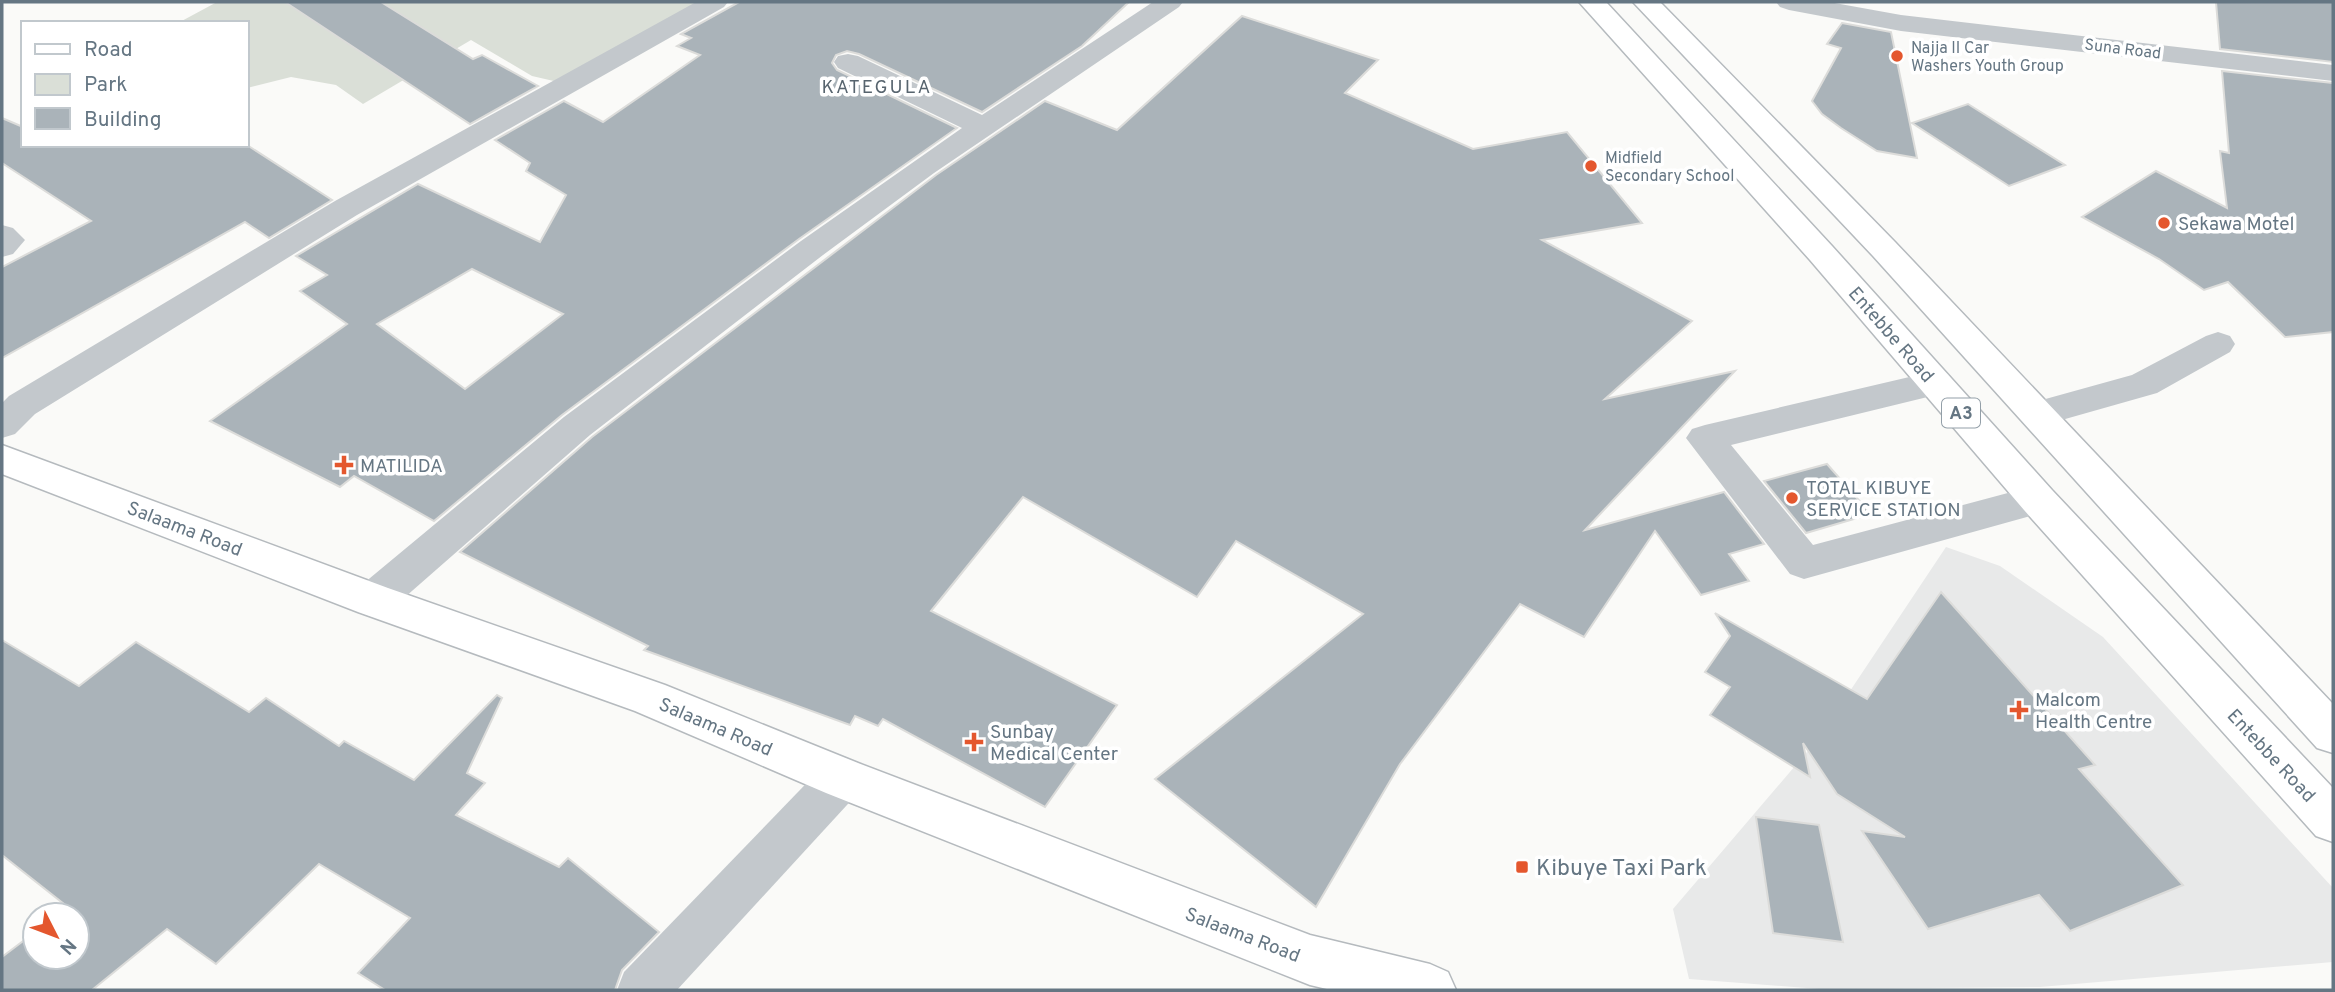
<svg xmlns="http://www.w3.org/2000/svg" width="2335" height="992" viewBox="0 0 2335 992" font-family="Overpass,sans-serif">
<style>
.built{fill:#e8e9e9}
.green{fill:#dadfd7}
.building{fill:#aab3b9;stroke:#dcdcda;stroke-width:2;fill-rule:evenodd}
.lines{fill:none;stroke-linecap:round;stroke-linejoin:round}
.major-casing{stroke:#b5babe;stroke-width:3}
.minor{fill:#c3c8cc;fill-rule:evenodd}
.major{fill:#fff;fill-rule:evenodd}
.poi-dot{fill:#e4572e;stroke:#fff;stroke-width:2.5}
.labels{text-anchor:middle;stroke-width:7;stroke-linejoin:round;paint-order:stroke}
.far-poi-label{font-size:16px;fill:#657683;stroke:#fff;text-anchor:start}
.far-street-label{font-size:16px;fill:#657683;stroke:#fff}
.shield{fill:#fff;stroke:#939fa8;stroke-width:2}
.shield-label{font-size:18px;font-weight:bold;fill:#657683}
.far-quarter-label{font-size:19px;letter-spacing:2px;fill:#57646e;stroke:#fff}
.poi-label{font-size:19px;fill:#657683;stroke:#fff;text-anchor:start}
.street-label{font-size:19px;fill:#657683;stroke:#fff}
.near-poi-label{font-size:23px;fill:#657683;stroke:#fff;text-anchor:start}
</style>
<rect width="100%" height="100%" fill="#fafaf8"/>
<path class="built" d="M 1946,547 L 2000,566 L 2103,637 L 2333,888 L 2333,962 L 2040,987 L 1819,989 L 1689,979 L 1673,909 L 1818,739 Z"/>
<path class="green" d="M 217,2 L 699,2 L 558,82 L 532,76 L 471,40 L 363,104 L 336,85 L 291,77 L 247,88 L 247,23 L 178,23 Z"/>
<g class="building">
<path d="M 285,2 L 381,2 L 473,59 L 482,55 L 538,86 L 470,124 Z"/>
<path d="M 739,2 L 1129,2 L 1082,46 L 982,112 L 859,54 L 847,51 L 836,55 L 832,63 L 837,70 L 957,128 L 799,239 L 562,415 L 434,521 L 354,476 L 340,487 L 210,421 L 347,324 L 300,291 L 327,275 L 296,256 L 418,184 L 540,242 L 566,195 L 526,171 L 530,163 L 495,140 L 564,101 L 603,122 L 700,55 L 677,46 L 691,38 L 681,34 ZM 472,269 L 563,314 L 465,389 L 377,324 Z"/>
<path d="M 2216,2 L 2333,2 L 2333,62 L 2220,49 Z"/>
<path d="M 1242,16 L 1378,60 L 1345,93 L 1473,149 L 1567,132 L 1642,223 L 1542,240 L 1692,321 L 1605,399 L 1735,371 L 1585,530 L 1724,492 L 1764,544 L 1729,554 L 1749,581 L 1701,595 L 1655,531 L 1584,637 L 1520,604 L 1400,764 L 1316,907 L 1155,779 L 1363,614 L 1236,541 L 1197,597 L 1023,497 L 931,611 L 1117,705 L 1045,807 L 883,719 L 878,726 L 855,716 L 850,725 L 644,650 L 648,646 L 460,552 L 592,437 L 936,175 L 1045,101 L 1117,130 Z"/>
<path d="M 1842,23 L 1891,32 L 1917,158 L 1877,151 L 1841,128 L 1822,114 L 1812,101 L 1841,48 L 1827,44 Z"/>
<path d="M 2222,71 L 2333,83 L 2333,332 L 2285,337 L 2228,282 L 2204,290 L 2159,259 L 2082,217 L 2156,171 L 2227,208 L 2220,151 L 2229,153 Z"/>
<path d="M 1968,104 L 2065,165 L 2009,186 L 1912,123 Z"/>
<path d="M 2,118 L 23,127 L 23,145 L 247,145 L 332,200 L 269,238 L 245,222 L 2,358 L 2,267 L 91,221 L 2,163 Z"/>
<path d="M 1827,464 L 1871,514 L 1806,533 L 1764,481 Z"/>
<path d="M 1941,592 L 2095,765 L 2079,769 L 2183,885 L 2070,931 L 2039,895 L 1928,929 L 1862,831 L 1905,837 L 1837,794 L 1803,743 L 1810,777 L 1710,715 L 1730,687 L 1705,672 L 1730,636 L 1715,613 L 1867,699 Z"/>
<path d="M 2,640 L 79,686 L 136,642 L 249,712 L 266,698 L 339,746 L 344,741 L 414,780 L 497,695 L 502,698 L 467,773 L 485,783 L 456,815 L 559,867 L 568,858 L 659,932 L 622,970 L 615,990 L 385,990 L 358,973 L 410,918 L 319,864 L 216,964 L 167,929 L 92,990 L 2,990 L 2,957 L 35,932 L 35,957 L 77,957 L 77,915 L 59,915 L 69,908 L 2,855 Z"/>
<path d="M 1756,817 L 1819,825 L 1843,942 L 1773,933 Z"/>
</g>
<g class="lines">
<g class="major-casing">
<g id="major">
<path d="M 1579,2 L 1606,2 L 1832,246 L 2052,490 L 2333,788 L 2333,842 L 2316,836 L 2024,510 L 1810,260 Z"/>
<path d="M 1633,2 L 1660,2 L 1895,242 L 2333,704 L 2333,753 L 2317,748 L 1873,256 Z"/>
<path d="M 2,445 L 388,588 L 665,685 L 858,763 L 1310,935 L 1430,964 L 1448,972 L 1456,990 L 1331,990 L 1310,985 L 826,793 L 635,711 L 358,612 L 2,474 Z"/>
</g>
</g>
<g class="minor">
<path d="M 696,2 L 728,2 L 724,7 L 357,215 L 35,414 L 15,434 L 2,438 L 2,403 L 9,396 L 335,201 Z"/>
<path d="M 1153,2 L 1183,2 L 1179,7 L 934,173 L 823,255 L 590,435 L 388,612 L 373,617 L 358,612 L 352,600 L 358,588 L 564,417 L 801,241 L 962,128 L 838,68 L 834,62 L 838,56 L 848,54 L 858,56 L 982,115 Z"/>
<path d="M 1776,2 L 1829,2 L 1901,15 L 2333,65 L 2333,81 L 1901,31 L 1789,10 L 1780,7 Z"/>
<path d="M 2,225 L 13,228 L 25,240 L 13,254 L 2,257 Z"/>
<path d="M 2218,332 L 2230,336 L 2235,344 L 2230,352 L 2157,393 L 2037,427 L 2024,423 L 2019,414 L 2024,405 L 2132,375 L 2206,336 Z"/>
<path d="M 1935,371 L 1948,374 L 1953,383 L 1948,392 L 1731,445 L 1813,545 L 2038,485 L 2052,490 L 2057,500 L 2052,510 L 1804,579 L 1790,574 L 1686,438 L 1692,429 L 1705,425 Z"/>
<path d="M 842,757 L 858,763 L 865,778 L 858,793 L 677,990 L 617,990 L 624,972 L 826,763 Z"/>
</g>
<use href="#major" class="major"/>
</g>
<g class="poi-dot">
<circle cx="1897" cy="56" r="7"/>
<circle cx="1591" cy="166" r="7"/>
<circle cx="2164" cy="223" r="7"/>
<path d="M340.5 454.5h7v7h7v7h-7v7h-7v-7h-7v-7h7z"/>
<circle cx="1792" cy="498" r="7"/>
<path d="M2015.5 699.5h7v7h7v7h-7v7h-7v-7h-7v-7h7z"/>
<path d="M970.5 731.5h7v7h7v7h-7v7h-7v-7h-7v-7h7z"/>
<rect x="1515" y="860" width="14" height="14" rx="3.5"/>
</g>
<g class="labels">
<g class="far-poi-label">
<text x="1911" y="53">Najja II Car<tspan x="1911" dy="18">Washers Youth Group</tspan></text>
<text x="1605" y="163">Midfield<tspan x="1605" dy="18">Secondary School</tspan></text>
</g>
<g class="far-street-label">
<text transform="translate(2123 48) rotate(7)" y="6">Suna Road</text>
</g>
<rect class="shield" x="1942" y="398.5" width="38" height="29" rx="5"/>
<g class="shield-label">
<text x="1961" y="419">A3</text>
</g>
<g class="far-quarter-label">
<text x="877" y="93">KATEGULA</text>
</g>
<g class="poi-label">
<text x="2178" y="230">Sekawa Motel</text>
<text x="360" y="472">MATILIDA</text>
<text x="1806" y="494">TOTAL KIBUYE<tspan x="1806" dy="22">SERVICE STATION</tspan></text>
<text x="2035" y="706">Malcom<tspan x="2035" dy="22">Health Centre</tspan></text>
<text x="990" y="738">Sunbay<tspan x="990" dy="22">Medical Center</tspan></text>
</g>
<g class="street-label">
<text transform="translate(1892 334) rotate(49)" y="7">Entebbe Road</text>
<text transform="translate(185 528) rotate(21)" y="7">Salaama Road</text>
<text transform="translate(716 726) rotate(23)" y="7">Salaama Road</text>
<text transform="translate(2272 755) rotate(47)" y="7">Entebbe Road</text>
<text transform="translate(1243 934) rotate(21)" y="7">Salaama Road</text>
</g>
<g class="near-poi-label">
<text x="1536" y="875">Kibuye Taxi Park</text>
</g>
</g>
<rect width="2335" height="992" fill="none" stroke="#657683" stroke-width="7"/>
<rect x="21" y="21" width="228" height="126" fill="#ffffff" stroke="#c1c8cd" stroke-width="2"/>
<rect x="35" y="44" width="35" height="10" fill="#ffffff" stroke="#c1c8cd" stroke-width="2"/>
<text x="84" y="56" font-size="21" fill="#657683">Road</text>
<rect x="35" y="74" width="35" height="21" fill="#dadfd7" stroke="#c1c8cd" stroke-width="2"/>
<text x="84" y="91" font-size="21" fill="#657683">Park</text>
<rect x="35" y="108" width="35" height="21" fill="#aab3b9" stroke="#c1c8cd" stroke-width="2"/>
<text x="84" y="126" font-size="21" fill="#657683">Building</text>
<g transform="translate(56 936) rotate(132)"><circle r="33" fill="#ffffff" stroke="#c1c8cd" stroke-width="2"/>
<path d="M0-5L12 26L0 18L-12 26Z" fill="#e4572e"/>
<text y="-10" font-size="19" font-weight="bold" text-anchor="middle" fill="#657683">N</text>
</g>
</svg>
